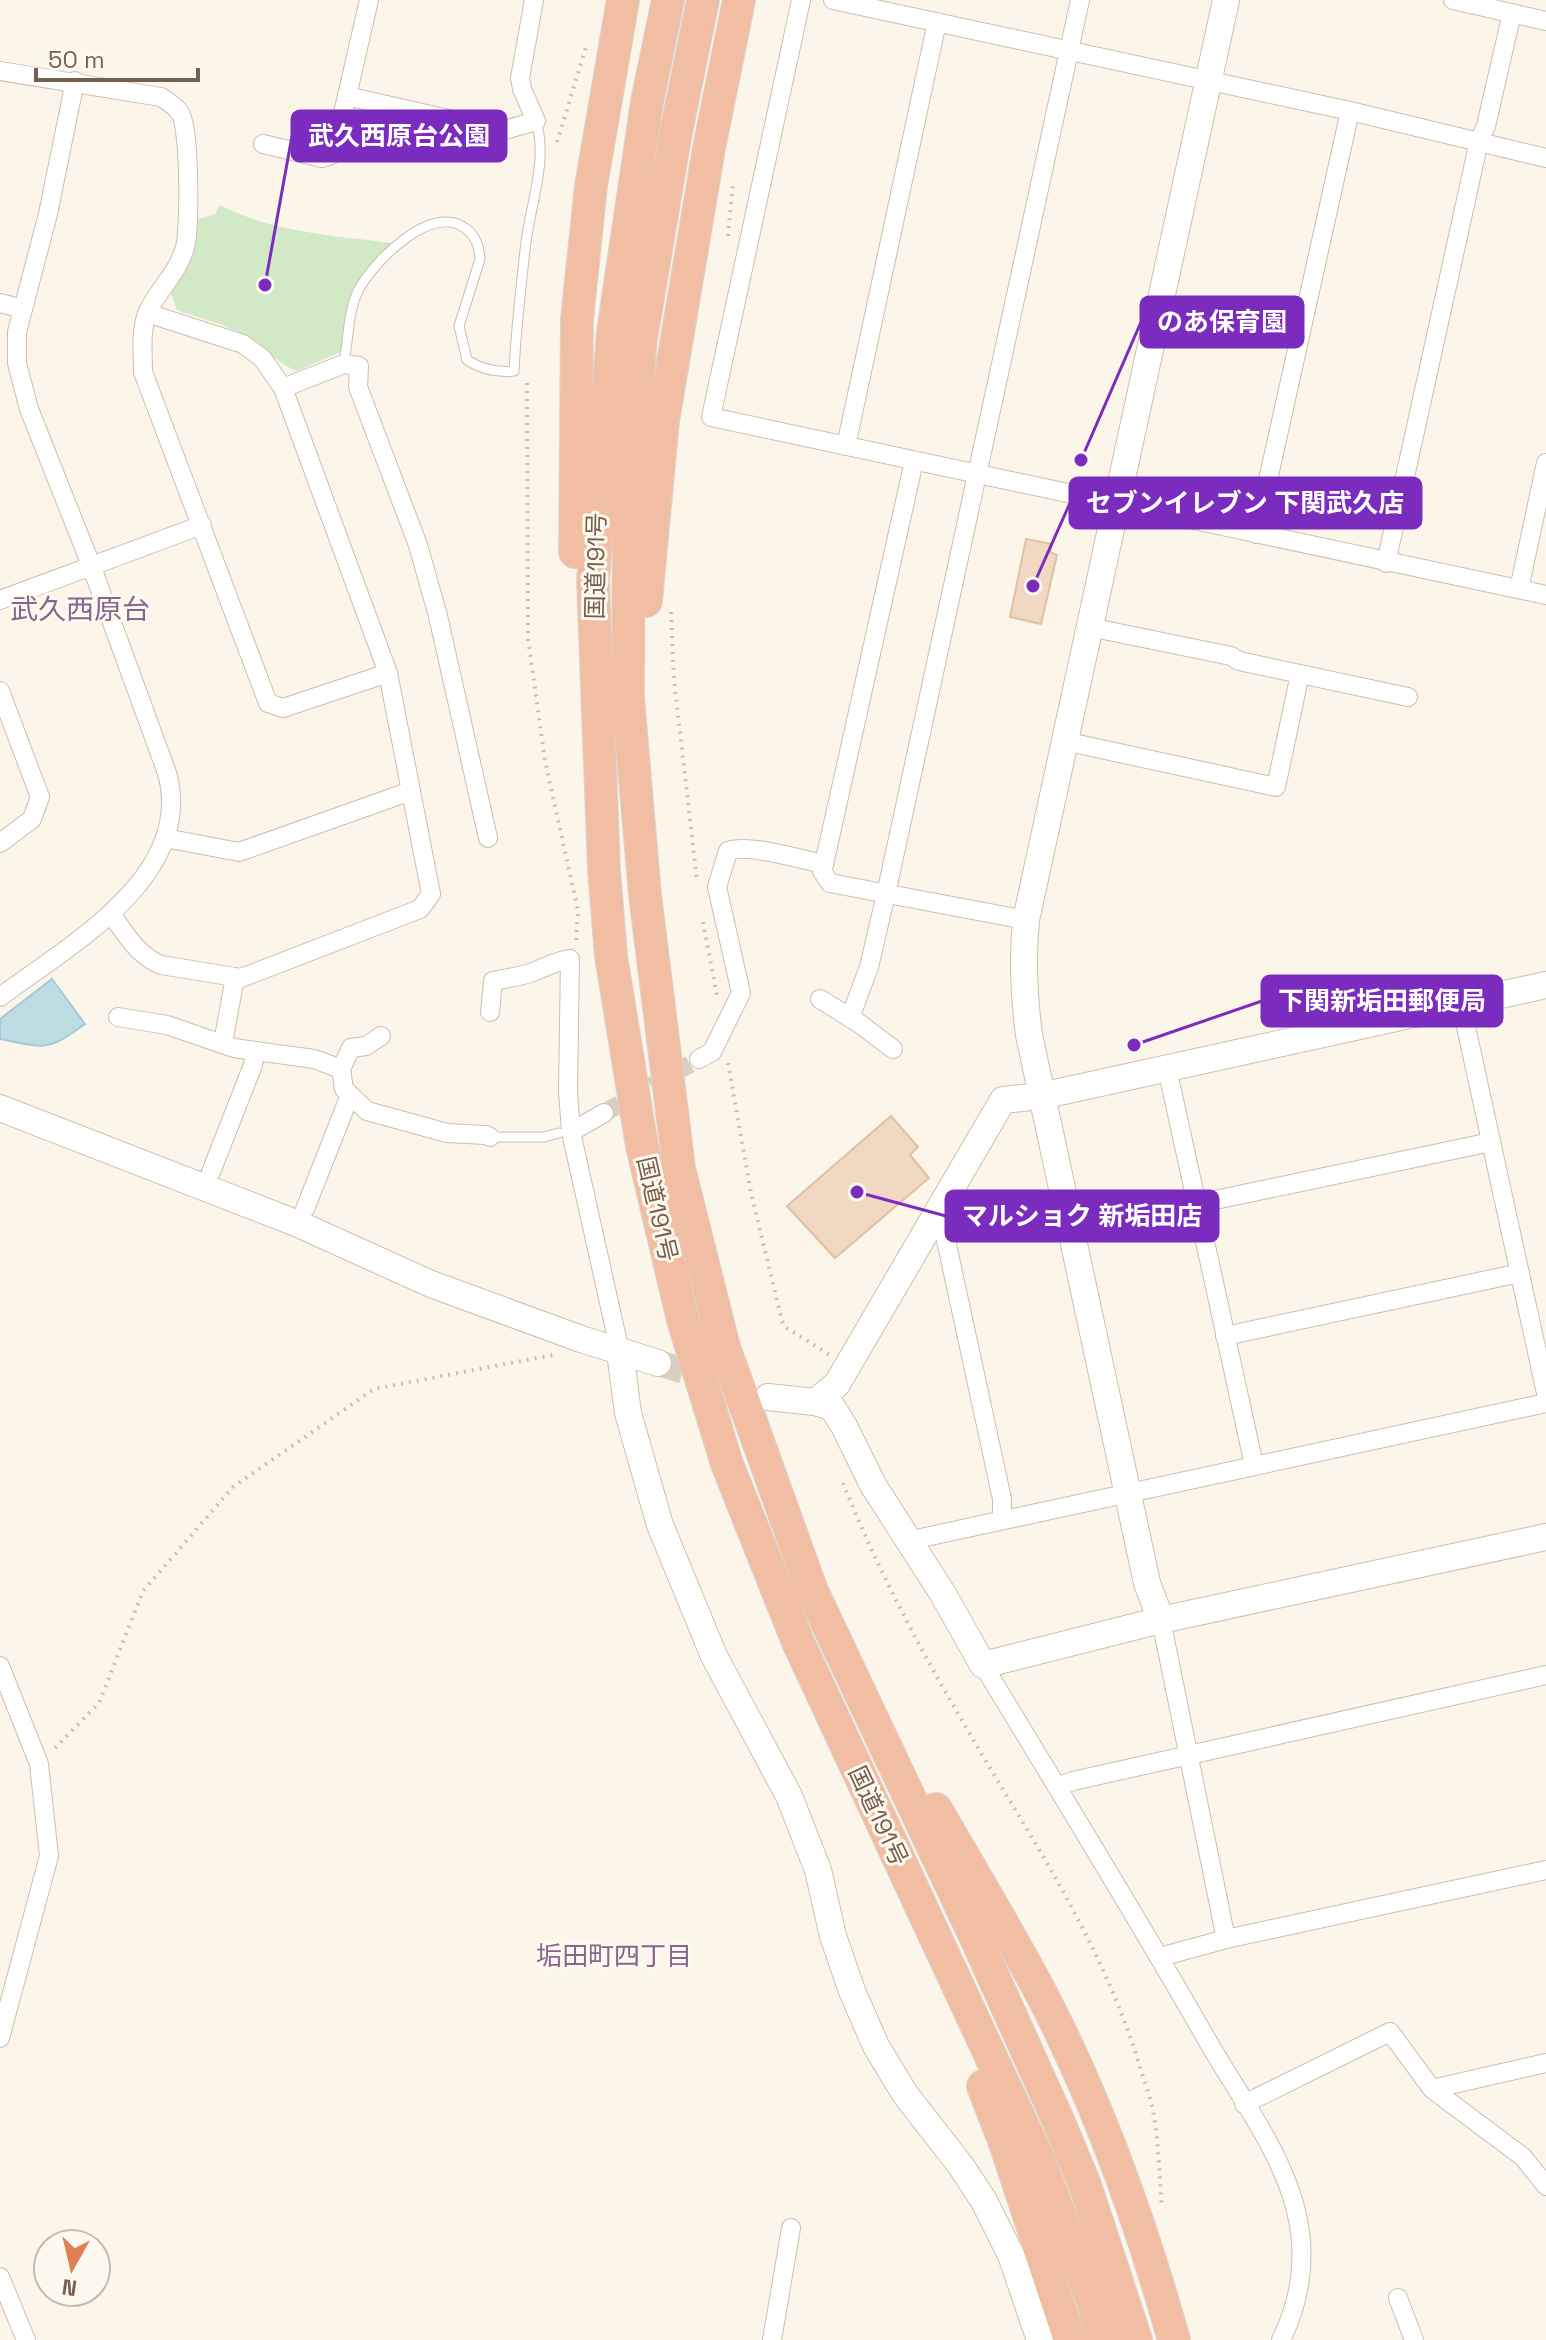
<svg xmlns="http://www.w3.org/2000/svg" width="1546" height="2340" viewBox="0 0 1546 2340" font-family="'Space Grotesk','Noto Sans JP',sans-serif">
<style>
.green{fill:#d2e9c7}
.water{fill:#bedce4;stroke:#a4cad6;stroke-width:2}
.building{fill:#f0d8c2;stroke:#e1c0a3;stroke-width:2}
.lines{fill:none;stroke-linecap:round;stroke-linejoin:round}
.street-tunnel{stroke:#dad0c2;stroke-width:18;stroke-dasharray:18 9;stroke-linecap:butt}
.secondary-tunnel{stroke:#dad0c2;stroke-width:26;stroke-dasharray:26 13;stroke-linecap:butt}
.lane-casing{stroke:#cdbeaf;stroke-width:11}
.street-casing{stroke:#cdbeaf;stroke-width:20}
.secondary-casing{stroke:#d0bfac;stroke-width:28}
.highway-casing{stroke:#dbd5d1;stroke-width:34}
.path{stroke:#d5bba4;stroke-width:4;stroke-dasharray:2 6;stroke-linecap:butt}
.lane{stroke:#fff;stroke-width:9}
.street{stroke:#fff;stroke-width:18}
.secondary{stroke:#fff;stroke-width:26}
.highway{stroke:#f2bea3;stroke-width:32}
.labels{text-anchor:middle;stroke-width:6;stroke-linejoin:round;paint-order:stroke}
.street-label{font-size:24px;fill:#755f4d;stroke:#fef9ef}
.neighbourhood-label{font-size:26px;fill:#866690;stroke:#fef9ef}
.quarter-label{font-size:28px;fill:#866690;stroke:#fef9ef}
.leader{fill:none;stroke:#7b2cbf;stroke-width:3}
.callout-dot{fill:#7b2cbf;stroke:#fef9ef;stroke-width:3}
.callout{fill:#7b2cbf;stroke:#7b2cbf;stroke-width:3}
.callout-label{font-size:26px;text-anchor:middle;font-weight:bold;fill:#fff}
</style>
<rect width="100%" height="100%" fill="#fbf6e9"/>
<path class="green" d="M 220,205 C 275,233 331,235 392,243 L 352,292 L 341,352 L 297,371 C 276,363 264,346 244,335 C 224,324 199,318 177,310 L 170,291 C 187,267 195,248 198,219 L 215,214 Z"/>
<path class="water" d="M 52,979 L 85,1024 C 46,1052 46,1048 0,1039 L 0,1019 Z"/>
<g class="building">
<path d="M 1026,539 L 1052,544 L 1050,552 L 1057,555 L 1041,624 L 1010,617 Z"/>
<path d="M 891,1116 L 918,1147 L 910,1155 L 929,1178 L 835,1258 L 787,1206 Z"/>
</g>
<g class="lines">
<path class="street-tunnel" d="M 604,1113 L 699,1059"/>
<path class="secondary-tunnel" d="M 658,1363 L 715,1380"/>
<g class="lane-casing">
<g id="lane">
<path d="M 344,364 C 348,341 348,312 358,291 C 373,262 431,203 465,228 C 476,236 479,246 480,259 L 459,326 L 467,360 C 481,369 497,373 514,371 C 516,328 521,285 526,242 C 531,202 548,160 536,121"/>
<path d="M 490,1137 L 544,1137 L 559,1133"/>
</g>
</g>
<g class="street-casing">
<g id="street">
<path d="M 369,0 L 347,96 L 501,131 L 536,121 L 522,89 L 520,78 L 534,0"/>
<path d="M 801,0 L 711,417 L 1546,595"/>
<path d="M 833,0 L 1350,111 L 1546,158"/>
<path d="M 1453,0 L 1546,21"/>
<path d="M 0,71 L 161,97 C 168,102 176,106 180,113 C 190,126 190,229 185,247 C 179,271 159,289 148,311 C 140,330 143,353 143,372 L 268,703 L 283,708 L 388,673"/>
<path d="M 263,144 L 322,158 L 333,154 L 347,96"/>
<path d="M 0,303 L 23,309"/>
<path d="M 283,388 L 344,364 L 359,366 L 358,387 L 418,545 L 438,616 L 488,838"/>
<path d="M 846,446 L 937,22"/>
<path d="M 1256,534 L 1350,111"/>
<path d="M 1386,563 L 1479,141 L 1486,126 L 1512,13"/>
<path d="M 1519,589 L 1546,463"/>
<path d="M 0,600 L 202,525"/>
<path d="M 1089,627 L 1231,656 L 1239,661 L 1408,697"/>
<path d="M 0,691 L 40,797 L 32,819 L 0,843"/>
<path d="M 1064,741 L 1276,787 L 1300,674"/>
<path d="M 165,838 L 239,852 L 411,791"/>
<path d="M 824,864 L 914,461"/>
<path d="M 111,914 C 126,934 137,955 161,965 L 241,978 L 420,909 L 431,894 L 388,673 L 283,388 L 262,358 L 243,344 L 147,313"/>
<path d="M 0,997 C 68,946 196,876 167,773 L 91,565 L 29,409 L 17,363 L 17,332 L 48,214 L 75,81"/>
<path d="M 820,999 L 860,1024 L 893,1049"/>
<path d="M 1461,1004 L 1546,1393"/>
<path d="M 490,1012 L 493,981 C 506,978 520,977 533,972 C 546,967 556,961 570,959 L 568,1091 L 571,1132 L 620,1352"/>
<path d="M 118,1017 L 167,1025 L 234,1048 L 314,1059 L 341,1069 L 344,1089 L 367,1111 L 447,1133 L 486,1135 L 490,1137"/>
<path d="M 850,1018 L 869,967 L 886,894 L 1080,0"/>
<path d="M 223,1043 L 235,977"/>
<path d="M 699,1059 L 712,1052 L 741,993 L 717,887 L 728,851 C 748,843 801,860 824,864 L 822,871 L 830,883 L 1026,920"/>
<path d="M 1167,1068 L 1254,1465"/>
<path d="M 341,1069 L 351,1048 L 366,1046 L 381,1036"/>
<path d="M 571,1132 L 604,1113"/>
<path d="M 211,1172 L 253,1065 L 255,1051"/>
<path d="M 1196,1204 L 1491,1142"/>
<path d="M 305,1209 L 350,1095"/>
<path d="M 934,1217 L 944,1231 L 1002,1499 L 1002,1520"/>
<path d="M 1225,1336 L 1520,1273"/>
<path d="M 907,1541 L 1546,1403"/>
<path d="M 1161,1620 L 1226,1939"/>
<path d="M 983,1665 C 1060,1792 1137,1917 1210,2045 C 1239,2095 1283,2155 1296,2211 C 1307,2255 1301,2300 1281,2340"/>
<path d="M 0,1666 L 39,1764 L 49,1856 L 0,2038"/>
<path d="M 1057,1787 L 1073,1781 L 1546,1675"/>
<path d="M 1160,1957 L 1226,1939 L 1546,1870"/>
<path d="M 1432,2089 L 1546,2063"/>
<path d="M 1244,2104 L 1390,2032 L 1432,2089 L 1523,2157 L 1546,2186"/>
<path d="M 0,2277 L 26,2340"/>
<path d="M 1398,2298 L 1414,2340"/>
<path d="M 772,2340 L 791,2228"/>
</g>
</g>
<g class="secondary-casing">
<g id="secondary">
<path d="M 0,1108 L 296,1223 L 431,1284 L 581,1339 L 658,1363"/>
<path d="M 620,1352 L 628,1413 L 660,1525 L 714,1656 L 789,1796 L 818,1870 L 833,1936 L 852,1991 L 876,2046 L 905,2094 L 961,2166 L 984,2201 L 1011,2255 L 1040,2340"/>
<path d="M 768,1397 L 815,1402 L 832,1407 L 844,1426 L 873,1485 L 943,1594 L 983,1665 L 1161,1620 L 1546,1537"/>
<path d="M 815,1402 L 837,1384 L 1003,1100 L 1041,1096 L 1546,985"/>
<path d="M 1161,1620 L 1147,1583 L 1029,1035 C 1024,996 1022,960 1026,920 L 1226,0"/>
</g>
</g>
<g class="highway-casing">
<g id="highway">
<path d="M 668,0 L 647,102 L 613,332 L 593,581 L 604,870 L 611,956 L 642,1146 L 683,1320 L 727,1464 L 798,1642 L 1039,2160 L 1093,2302 L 1103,2340"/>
<path d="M 703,0 L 676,132 L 641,339 L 629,471 L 628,698 L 645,895 L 679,1168 L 724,1347 L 812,1591 L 975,1936 L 1058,2120 L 1085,2185 L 1136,2340"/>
<path d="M 575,552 L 577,319 L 591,186 L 623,0"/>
<path d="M 646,601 L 663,421 L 709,148 L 739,0"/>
<path d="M 936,1809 C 972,1872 1011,1935 1044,1999 C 1100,2107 1141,2223 1174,2340"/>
<path d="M 983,2086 L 1006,2146 L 1070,2340"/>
</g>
</g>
<g class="path">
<path d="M 557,142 L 586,47"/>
<path d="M 728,236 L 733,181"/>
<path d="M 527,383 L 528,638 L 545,761 L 578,910 L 576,944"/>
<path d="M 671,612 L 674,680 L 697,881"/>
<path d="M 703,922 L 717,996"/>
<path d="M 728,1063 L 751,1193 L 782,1321 L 785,1327 L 830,1355"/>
<path d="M 843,1483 C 883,1584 937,1680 993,1773 C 1050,1867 1107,1959 1139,2064 C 1144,2080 1150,2095 1153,2111 C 1159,2142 1159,2176 1162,2207"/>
<path d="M 55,1748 L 99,1703 L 143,1591 L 233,1487 L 374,1389 L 553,1355"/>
</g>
<use href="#lane" class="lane"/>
<use href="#street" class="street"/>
<use href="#secondary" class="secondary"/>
<use href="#highway" class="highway"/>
</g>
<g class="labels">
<g class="street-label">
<text transform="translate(596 566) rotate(-89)" y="8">国道191号</text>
<text transform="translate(657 1209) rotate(77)" y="8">国道191号</text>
<text transform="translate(878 1816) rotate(65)" y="8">国道191号</text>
</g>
<g class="neighbourhood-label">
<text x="614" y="1965">垢田町四丁目</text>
</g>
<g class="quarter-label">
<text x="80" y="619">武久西原台</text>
</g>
</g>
<path class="leader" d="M265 285L292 136M1081 460L1141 322M1033 586L1070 503M1134 1045L1262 1001M857 1192L946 1216"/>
<g class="callout-dot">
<circle cx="265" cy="285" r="8"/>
<circle cx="1081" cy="460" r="8"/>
<circle cx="1033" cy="586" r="8"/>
<circle cx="1134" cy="1045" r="8"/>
<circle cx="857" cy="1192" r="8"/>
</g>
<g class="callout">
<rect x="292" y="111" width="214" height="50" rx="8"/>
<rect x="1141" y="297" width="162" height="50" rx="8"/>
<rect x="1070" y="478" width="351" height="50" rx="8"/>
<rect x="1262" y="976" width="240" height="50" rx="8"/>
<rect x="946" y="1191" width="272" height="50" rx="8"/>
</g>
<g class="callout-label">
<text x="399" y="145">武久西原台公園</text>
<text x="1222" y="331">のあ保育園</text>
<text x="1245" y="512">セブンイレブン 下関武久店</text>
<text x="1382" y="1010">下関新垢田郵便局</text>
<text x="1082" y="1225">マルショク 新垢田店</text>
</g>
<g transform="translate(72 2268) rotate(188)"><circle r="38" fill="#fef9ef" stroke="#c7bbae" stroke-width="2"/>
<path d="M0-6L14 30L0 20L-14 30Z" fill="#de7f55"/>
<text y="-12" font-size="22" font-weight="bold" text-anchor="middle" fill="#755f4d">N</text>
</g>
<path d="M36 68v12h162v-12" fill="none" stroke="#755f4d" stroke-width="4"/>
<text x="48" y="68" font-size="24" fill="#755f4d" stroke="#fef9ef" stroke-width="6" paint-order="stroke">50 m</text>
</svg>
